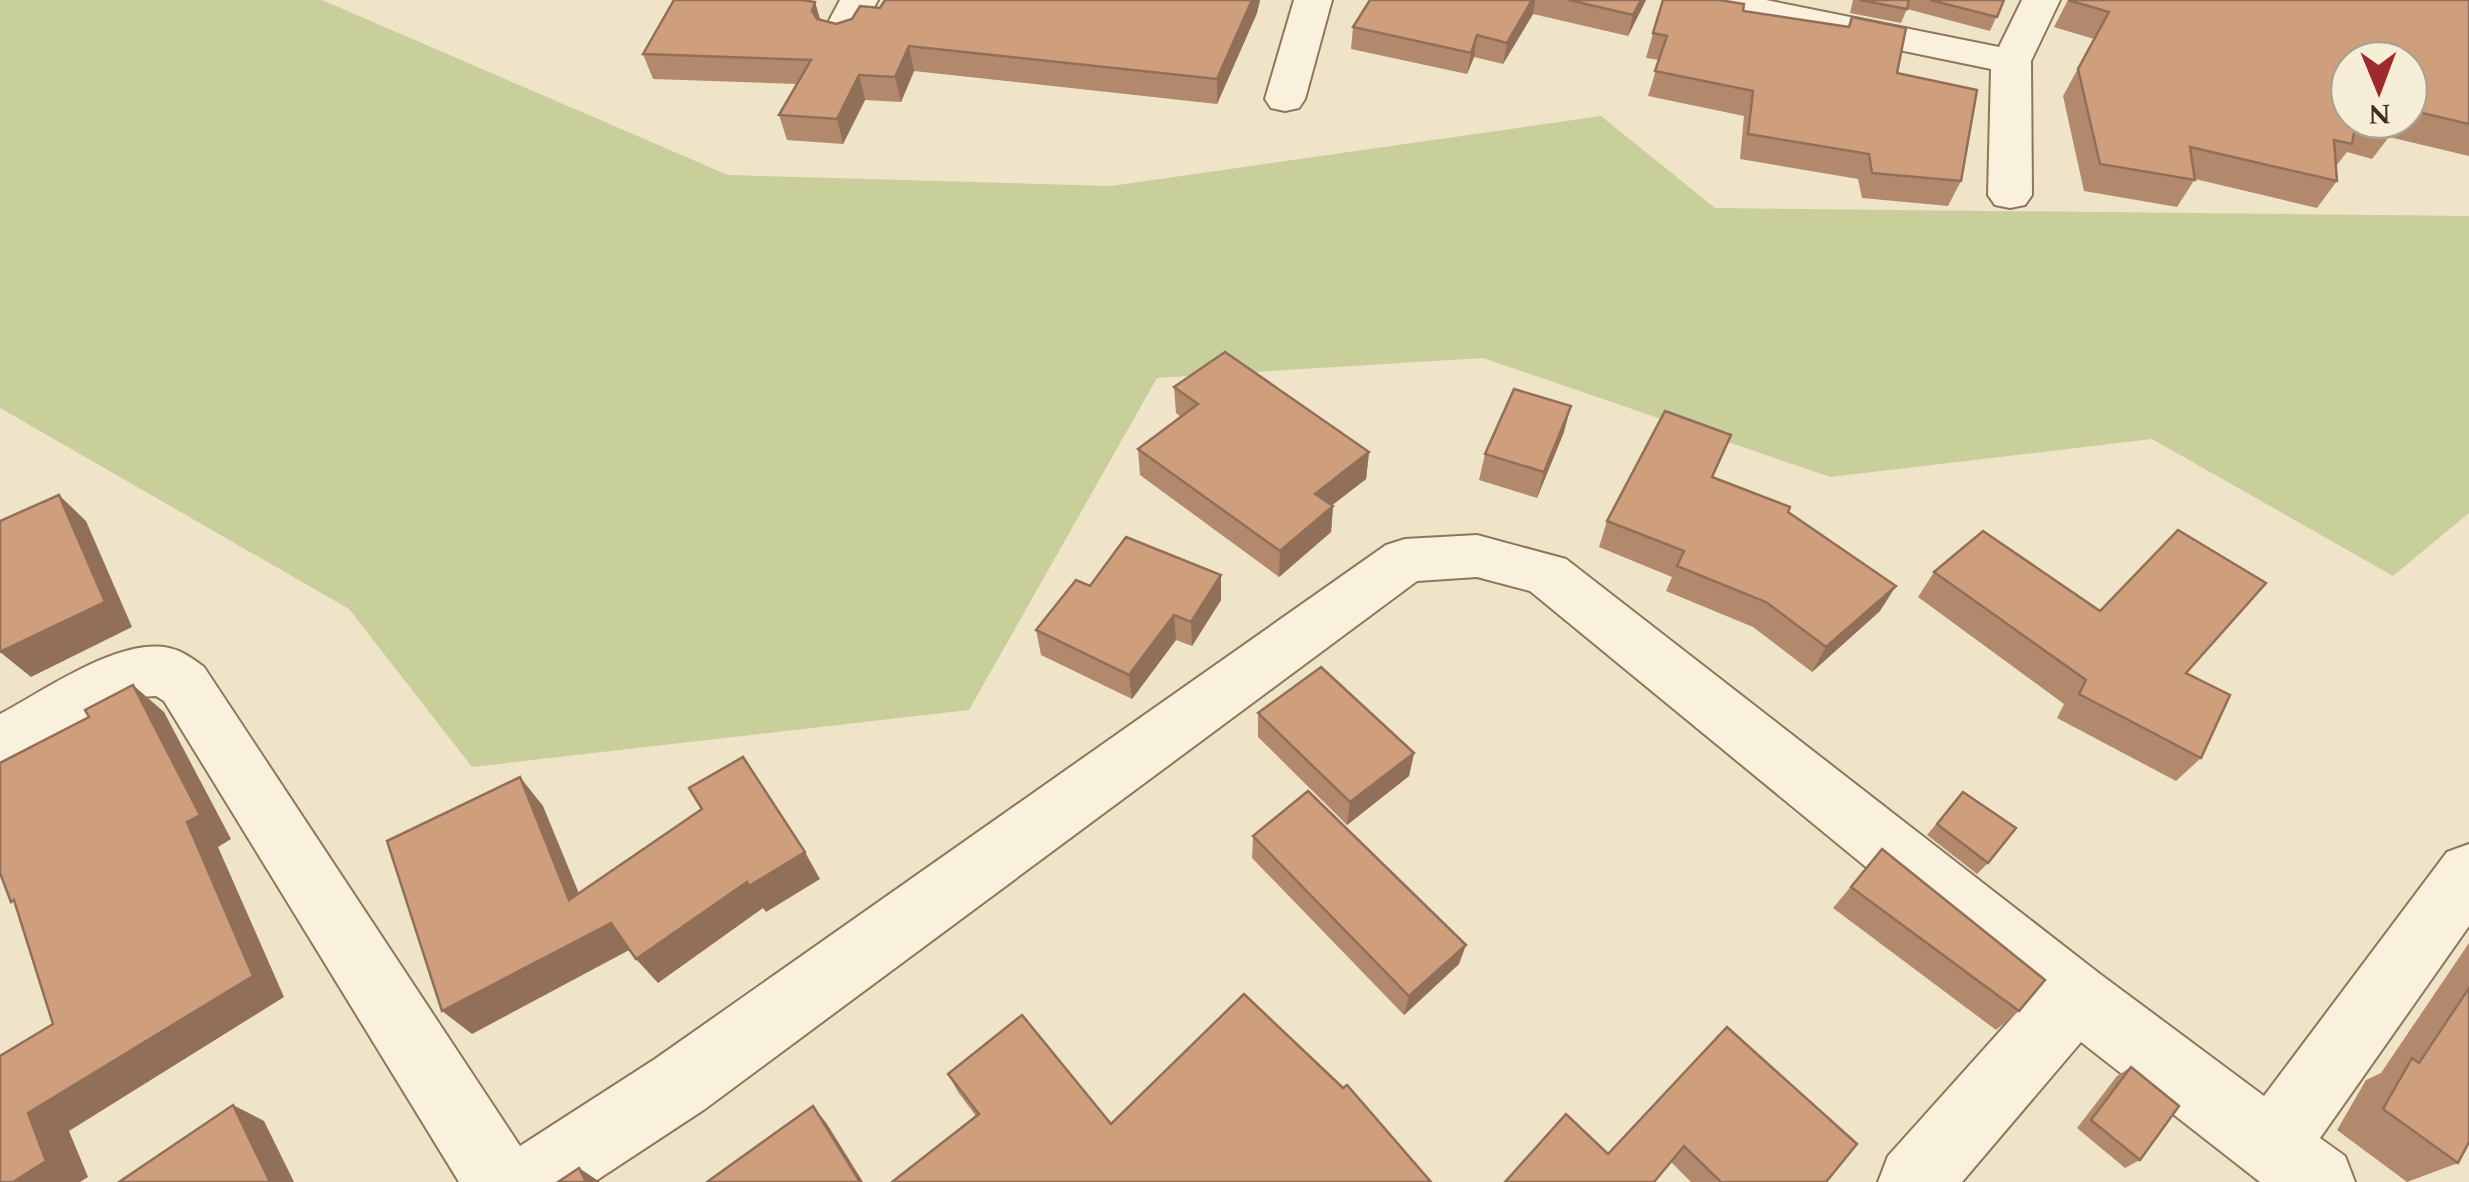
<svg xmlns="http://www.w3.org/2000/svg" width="2469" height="1182" viewBox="0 0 2469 1182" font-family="Spectral,serif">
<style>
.green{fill:#c9cf9b}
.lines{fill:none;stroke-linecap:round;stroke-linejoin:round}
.minor-casing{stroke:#8d765c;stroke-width:4}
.minor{fill:#faf1dc;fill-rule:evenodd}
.wall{fill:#b2896c;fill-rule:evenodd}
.shaded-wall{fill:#916f58}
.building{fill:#cf9f7d;stroke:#916f58;stroke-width:2.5}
</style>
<rect width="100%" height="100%" fill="#f0e4c8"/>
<path class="green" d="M 0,0 L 322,0 L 728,175 L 1111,186 L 1601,116 L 1715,208 L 2469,216 L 2469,513 L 2393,576 L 2152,439 L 1830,477 L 1483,358 L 1157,378 L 969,710 L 472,767 L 349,609 L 0,408 Z"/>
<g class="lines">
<g class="minor-casing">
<g id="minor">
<path d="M 840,0 L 878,0 L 855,42 L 841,45 L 827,42 L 822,34 Z"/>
<path d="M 1294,0 L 1332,0 L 1305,99 L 1299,108 L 1285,111 L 1271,108 L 1265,99 Z"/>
<path d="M 1692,0 L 1766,0 L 1999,47 L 2022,0 L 2060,0 L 2031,61 L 2032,195 L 2025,205 L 2010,208 L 1995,205 L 1988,195 L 1991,69 L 1711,11 L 1698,8 Z"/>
<path d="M 1477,535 L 1566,559 L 2100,974 L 2264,1096 L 2447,852 L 2469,844 L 2469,926 L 2320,1138 L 2345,1156 L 2355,1182 L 2260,1182 L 2081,1042 L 1962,1182 L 1878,1182 L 1888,1156 L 2028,1000 L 1530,591 L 1477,577 L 1417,581 L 705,1109 L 594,1182 L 459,1182 L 164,701 L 156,696 L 137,697 L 21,761 L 0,769 L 0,714 C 44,691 119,637 169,648 C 183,651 193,659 204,667 L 520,1146 L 655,1059 L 1386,545 L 1405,539 Z"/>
</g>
</g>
<use href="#minor" class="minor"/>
</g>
<g class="wall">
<path d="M 674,0 L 809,0 L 815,2 L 820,20 L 836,24 L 880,8 L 885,0 L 1260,0 L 1257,13 L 1217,104 L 914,71 L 901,102 L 865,100 L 843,144 L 787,140 L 779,115 L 797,84 L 653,79 L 643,54 Z"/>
<path d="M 1370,0 L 1646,0 L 1628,36 L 1533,14 L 1503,64 L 1474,57 L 1467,74 L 1351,49 L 1353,27 Z"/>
<path d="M 1853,0 L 2004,0 L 1990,31 L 1907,9 L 1901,23 L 1850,13 Z"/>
<path d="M 2068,0 L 2469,0 L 2469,156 L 2389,137 L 2372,159 L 2347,152 L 2336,166 L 2337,181 L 2317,208 L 2195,179 L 2177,207 L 2084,191 L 2063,96 L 2094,39 L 2054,27 ZM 2409,60 L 2409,120 L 2349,120 Z"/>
<path d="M 1743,11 L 1897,73 L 1961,181 L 1948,206 L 1862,198 L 1858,179 L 1740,159 L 1744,116 L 1648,96 L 1659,60 L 1646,58 L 1653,33 Z"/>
<path d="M 1174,387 L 1369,452 L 1366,479 L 1332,505 L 1333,506 L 1331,532 L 1279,577 L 1140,475 L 1138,449 L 1181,417 L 1176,413 Z"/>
<path d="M 1564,432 L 1537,498 L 1479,480 L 1485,454 Z"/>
<path d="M 1713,477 L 1788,512 L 1880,611 L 1812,672 L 1753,627 L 1666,591 L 1672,577 L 1599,547 L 1607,521 Z"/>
<path d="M 1934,572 L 2186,673 L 2201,758 L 2176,781 L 2057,718 L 2064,704 L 1918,597 Z"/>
<path d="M 1221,575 L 1221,600 L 1192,646 L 1176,640 L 1132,699 L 1041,655 L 1036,630 L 1090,586 Z"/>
<path d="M 1258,713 L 1414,753 L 1409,776 L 1347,825 L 1258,737 Z"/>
<path d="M 1963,792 L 1988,863 L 1977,874 L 1927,835 Z"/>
<path d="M 1253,836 L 1459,964 L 1404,1015 L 1252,858 Z"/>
<path d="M 1882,849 L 2019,1011 L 1996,1030 L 1833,908 Z"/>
<path d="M 2469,943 L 2469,1142 L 2458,1163 L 2407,1182 L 2337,1130 L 2366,1080 L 2381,1073 Z"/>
<path d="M 1727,1027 L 1826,1182 L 1691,1182 L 1671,1162 L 1608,1154 Z"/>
<path d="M 2131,1067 L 2140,1160 L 2125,1168 L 2077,1128 L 2117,1076 Z"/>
<path d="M 948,1074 L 1111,1124 L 976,1116 L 958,1092 Z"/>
</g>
<g class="shaded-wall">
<path d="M 1252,0 L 1260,0 L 1257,13 L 1217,104 L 1217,79 Z"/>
<path d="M 1532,0 L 1535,0 L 1533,14 L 1503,64 L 1507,43 Z"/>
<path d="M 1641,0 L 1646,0 L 1628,36 L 1633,15 Z"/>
<path d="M 815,2 L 822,26 L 812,11 Z"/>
<path d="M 1477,35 L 1474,57 L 1467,74 L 1471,53 Z"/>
<path d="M 909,46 L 914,71 L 901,102 L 895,77 Z"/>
<path d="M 859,75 L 865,100 L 843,144 L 837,119 Z"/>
<path d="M 1571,406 L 1564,432 L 1537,498 L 1544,472 Z"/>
<path d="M 1369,452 L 1366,479 L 1313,520 L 1315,494 Z"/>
<path d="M 59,495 L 86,521 L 132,627 L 31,677 L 0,652 Z"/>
<path d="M 1333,506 L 1331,532 L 1279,577 L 1280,551 Z"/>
<path d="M 1221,575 L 1221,600 L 1192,646 L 1191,622 Z"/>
<path d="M 1896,586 L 1880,611 L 1812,672 L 1826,647 Z"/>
<path d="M 1174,615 L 1176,640 L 1132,699 L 1129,675 Z"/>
<path d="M 133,685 L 164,712 L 231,839 L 218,847 L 284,997 L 69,1131 L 88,1177 L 80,1182 L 13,1182 L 28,1113 L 187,822 Z"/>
<path d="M 1414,753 L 1409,776 L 1347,825 L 1350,802 Z"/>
<path d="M 520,777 L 543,806 L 592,925 L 569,900 Z"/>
<path d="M 805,852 L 820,879 L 766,912 L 763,908 L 658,983 L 636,959 L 747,882 Z"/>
<path d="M 611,923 L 633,948 L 472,1034 L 442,1011 Z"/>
<path d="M 1466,945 L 1459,964 L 1404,1015 L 1409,996 Z"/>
<path d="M 233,1105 L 264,1121 L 294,1182 L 270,1182 Z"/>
<path d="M 813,1106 L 827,1124 L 863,1182 L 860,1182 Z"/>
<path d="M 579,1168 L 600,1182 L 586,1182 Z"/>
</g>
<g class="building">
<path d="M 674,0 L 801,0 L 815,2 L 812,11 L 817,19 L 836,24 L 852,19 L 860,6 L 880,8 L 885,0 L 1252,0 L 1217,79 L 909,46 L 895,77 L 859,75 L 837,119 L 779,115 L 811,60 L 643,54 Z"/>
<path d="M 1370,0 L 1532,0 L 1507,43 L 1477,35 L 1471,53 L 1353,27 Z"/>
<path d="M 1569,0 L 1641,0 L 1633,15 Z"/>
<path d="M 1663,0 L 1719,0 L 1744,4 L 1743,11 L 1849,27 L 1852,17 L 1906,28 L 1897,73 L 1977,90 L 1961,181 L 1872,173 L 1869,154 L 1748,134 L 1753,91 L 1655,71 L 1667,36 L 1653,33 Z"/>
<path d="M 1860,0 L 1909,0 L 1907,9 Z"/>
<path d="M 1930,0 L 2004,0 L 1997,17 Z"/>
<path d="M 2068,0 L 2469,0 L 2469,124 L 2409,110 L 2409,60 L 2349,60 L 2349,120 L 2396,120 L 2393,132 L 2356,122 L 2352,144 L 2334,140 L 2337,181 L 2190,147 L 2195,180 L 2100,164 L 2078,69 L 2109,12 Z"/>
<path d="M 1225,352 L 1369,452 L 1315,494 L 1333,506 L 1280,551 L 1138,449 L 1198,404 L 1174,387 Z"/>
<path d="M 1514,389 L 1571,406 L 1544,472 L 1485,454 Z"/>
<path d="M 1665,411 L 1731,435 L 1712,477 L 1790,507 L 1788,512 L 1896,586 L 1826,647 L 1766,602 L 1677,566 L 1684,551 L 1607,521 Z"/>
<path d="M 59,495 L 105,602 L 0,652 L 0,521 Z"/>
<path d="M 2178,530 L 2266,583 L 2186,673 L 2230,695 L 2201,758 L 2079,694 L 2086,680 L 1934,572 L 1983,531 L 2100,611 Z"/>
<path d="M 1126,537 L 1221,575 L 1191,622 L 1174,615 L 1129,675 L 1036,630 L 1076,580 L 1090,586 Z"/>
<path d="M 1321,667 L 1414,753 L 1350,802 L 1258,713 Z"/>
<path d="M 133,685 L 200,815 L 187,822 L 253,976 L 28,1113 L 46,1161 L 13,1182 L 0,1182 L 0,1056 L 53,1024 L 14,900 L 11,902 L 0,873 L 0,763 L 89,717 L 85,710 Z"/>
<path d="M 743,757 L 805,852 L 749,886 L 747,882 L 636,959 L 611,923 L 442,1011 L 387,841 L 520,777 L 569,900 L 702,809 L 689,788 Z"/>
<path d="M 1308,791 L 1466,945 L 1409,996 L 1253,836 Z"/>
<path d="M 1963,792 L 2016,828 L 1988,863 L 1937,824 Z"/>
<path d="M 1882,849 L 2045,980 L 2019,1011 L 1851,887 Z"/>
<path d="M 2469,988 L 2469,1142 L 2458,1163 L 2383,1109 L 2412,1058 L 2419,1063 Z"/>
<path d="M 1244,994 L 1343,1088 L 1347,1085 L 1431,1182 L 892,1182 L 979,1114 L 948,1074 L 1022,1015 L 1111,1124 Z"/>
<path d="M 1727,1027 L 1857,1144 L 1826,1182 L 1721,1182 L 1684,1146 L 1654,1182 L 1505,1182 L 1566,1114 L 1608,1154 Z"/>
<path d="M 2131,1067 L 2179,1106 L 2140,1160 L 2091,1120 Z"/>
<path d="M 233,1105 L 270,1182 L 119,1182 Z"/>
<path d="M 813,1106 L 860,1182 L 707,1182 Z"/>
<path d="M 579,1168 L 586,1182 L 558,1182 Z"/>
</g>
<g transform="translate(2379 90) rotate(179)"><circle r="48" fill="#f7eed8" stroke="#ada18e" stroke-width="2.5"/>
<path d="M0-8L18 38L0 25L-18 38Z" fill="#9e2a2b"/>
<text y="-15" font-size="28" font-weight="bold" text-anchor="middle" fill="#3d2e20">N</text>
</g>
</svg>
